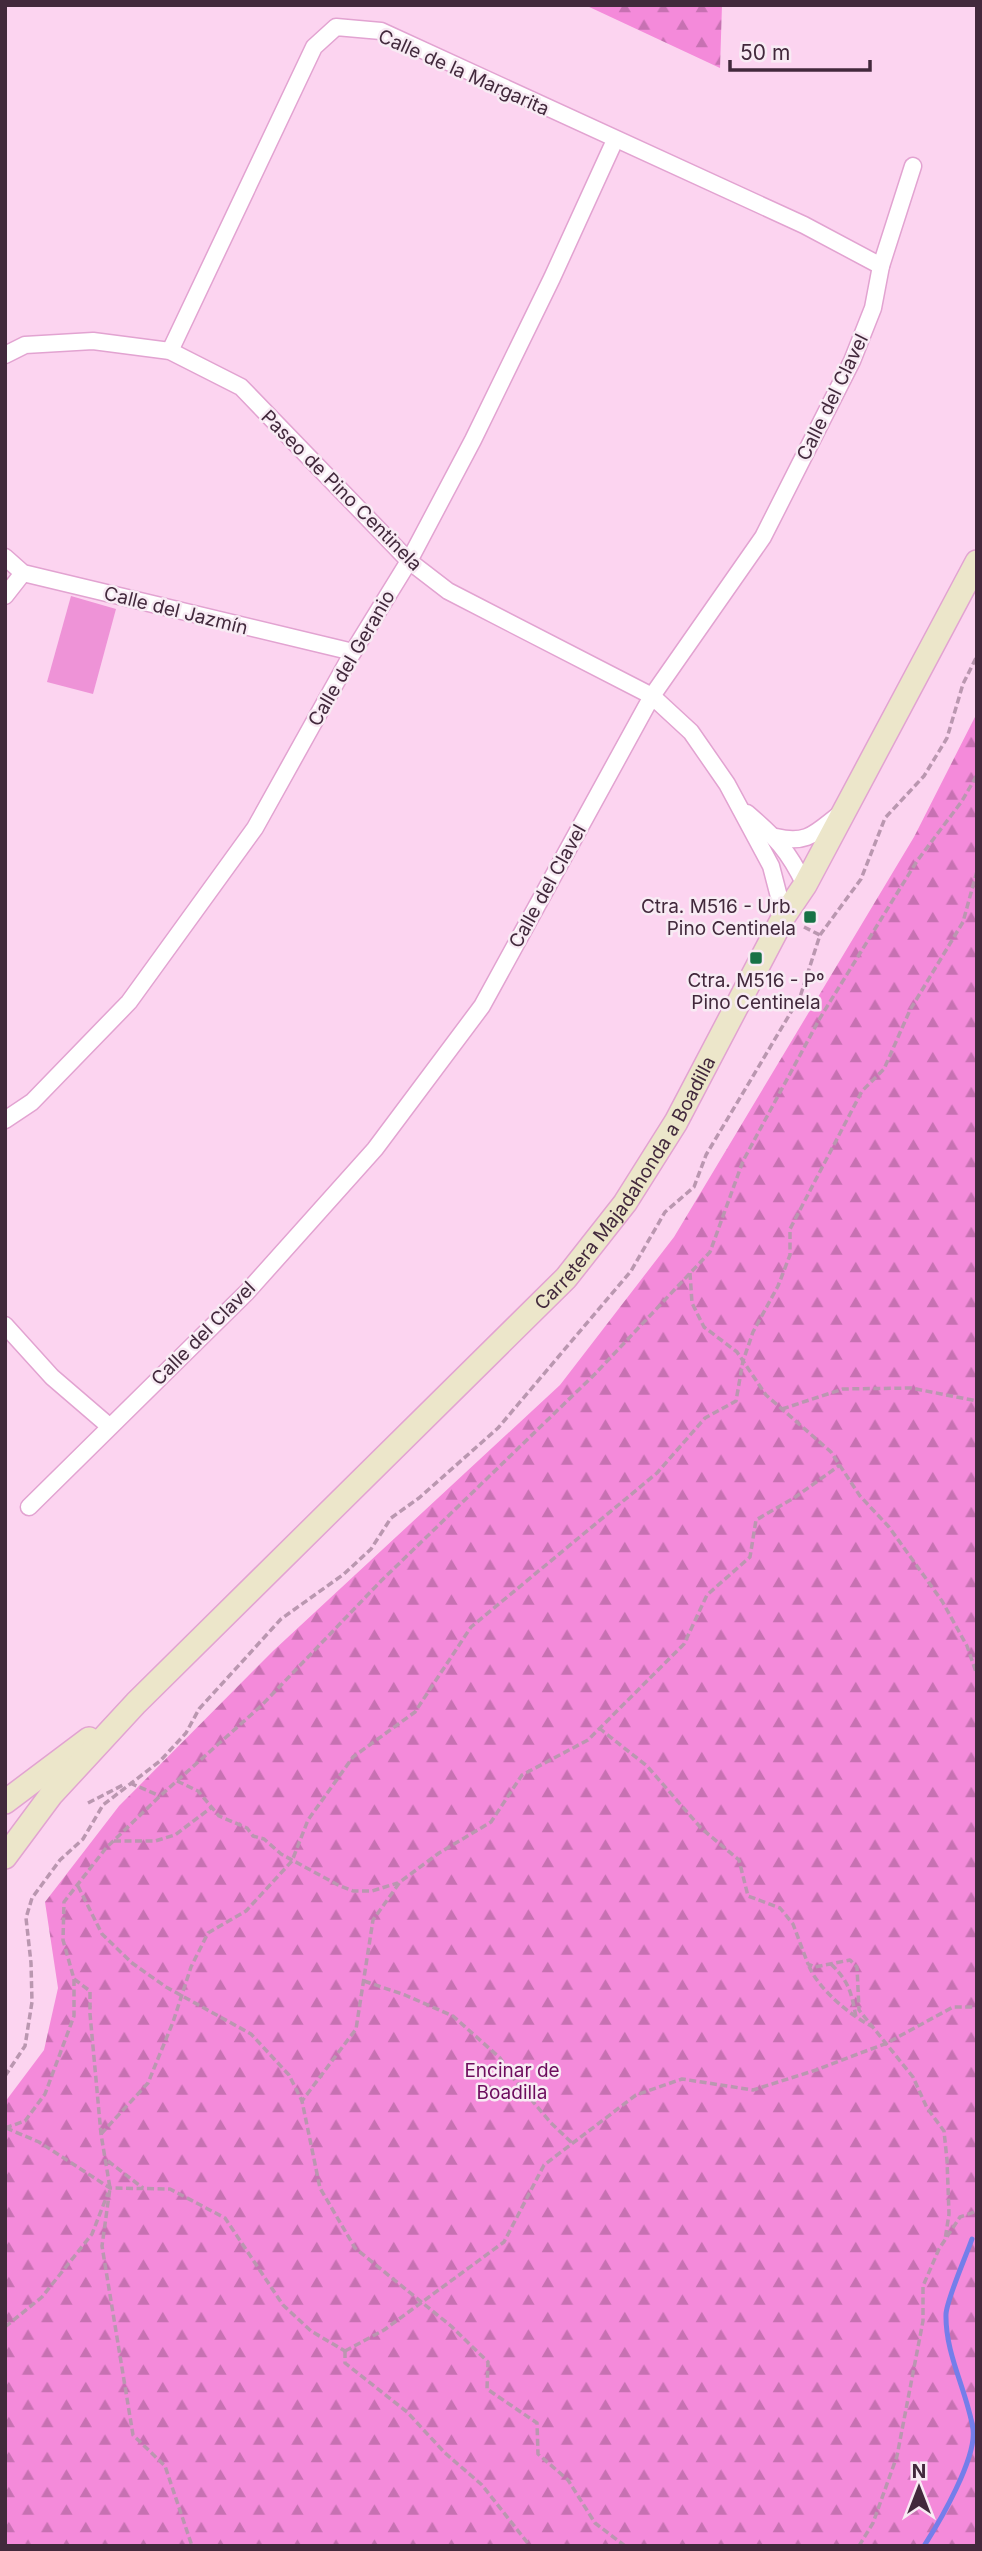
<svg xmlns="http://www.w3.org/2000/svg" width="982" height="2551" viewBox="0 0 982 2551" font-family="Inter,sans-serif">
<style>
.grass{fill:#ee93d7}
.forest{fill:url(#forest-firs)}
.lines{fill:none;stroke-linecap:round;stroke-linejoin:round}
.stream{stroke:#747eea;stroke-width:5}
.street-casing{stroke:#e2a3d1;stroke-width:19}
.secondary-casing{stroke:#e2a3d1;stroke-width:26}
.path{stroke:#ba97b0;stroke-width:3.5;stroke-dasharray:7 3.5;stroke-linecap:butt}
.street{stroke:#fff;stroke-width:16}
.secondary{stroke:#ece6ca;stroke-width:23}
.poi-dot{fill:#177246;stroke:#f8ebf4;stroke-width:2.5}
.labels{text-anchor:middle;stroke-width:5;stroke-linejoin:round;paint-order:stroke}
.street-label{font-size:19px;fill:#42293c;stroke:#f8ebf4}
.poi-label{font-size:19px;fill:#42293c;stroke:#f8ebf4;text-anchor:end}
.park-label{font-size:19px;fill:#6d0c5d;stroke:#f8ebf4}
</style>
<defs>
<pattern id="forest-firs" width="22" height="20" patternUnits="userSpaceOnUse" patternTransform="scale(1.75)"><rect width="22" height="20" fill="#f48ada"/><path d="M5 1l3.5 6h-7zM16 11l3.5 6h-7z" fill="#c771b2"/></pattern>
</defs>
<rect width="100%" height="100%" fill="#fcd4f0"/>
<path class="grass" d="M 71,596 L 116,609 L 93,694 L 47,682 Z"/>
<g class="forest">
<path d="M 586,5 L 722,5 L 720,68 L 585,5 Z"/>
<path d="M 977,713 L 977,2546 L 5,2546 L 5,2102 L 44,2050 L 58,1988 L 45,1902 L 119,1806 L 273,1651 L 560,1385 L 674,1237 L 914,837 Z"/>
</g>
<g class="lines">
<path class="stream" d="M 924,2546 C 940,2521 977,2458 973,2429 C 967,2391 945,2354 946,2314 C 947,2299 966,2256 972,2239"/>
<g class="street-casing">
<g id="street">
<path d="M 170,351 L 314,47 L 336,27 L 381,31 L 804,225 L 881,266"/>
<path d="M 5,355 L 25,345 L 93,341 L 170,351 L 241,387 L 409,561 L 448,591 L 652,696 L 691,732 L 727,784 L 771,866 L 784,916"/>
<path d="M 5,557 L 23,573 L 353,652"/>
<path d="M 5,596 L 23,573"/>
<path d="M 747,813 C 776,838 788,850 805,885"/>
<path d="M 776,837 C 808,845 816,832 841,813"/>
<path d="M 5,1120 L 32,1102 L 129,1002 L 255,828 L 353,652 L 409,561 L 473,440 L 552,278 L 615,140"/>
<path d="M 5,1325 L 52,1377 L 109,1426"/>
<path d="M 29,1507 L 247,1292 L 375,1149 L 482,1006 L 652,696 L 763,537 L 852,361 L 873,308 L 881,266 L 913,166"/>
</g>
</g>
<g class="secondary-casing">
<g id="secondary">
<path d="M 5,1802 L 89,1739"/>
<path id="s1" d="M 5,1857 L 51,1795 L 136,1703 L 566,1278 L 625,1203 L 676,1122 L 784,916 L 805,885 L 977,562"/>
</g>
</g>
<g class="path">
<path d="M 804,927 L 820,935"/>
<path d="M 690,1273 L 692,1303 L 704,1327 L 737,1352 L 766,1395 L 831,1452 L 860,1496 L 889,1527 L 942,1601 L 967,1646 L 977,1675"/>
<path d="M 782,1409 L 843,1389 L 911,1388 L 977,1401"/>
<path d="M 599,1728 L 647,1766 L 701,1828 L 739,1860 L 748,1896 L 780,1908 L 793,1924 L 808,1964 L 815,1967 L 850,1960 L 857,1967 L 859,2010 L 913,2077 L 927,2108 L 944,2131 L 947,2160 L 949,2214 L 945,2240"/>
<path d="M 177,1781 L 198,1791 L 219,1816 L 247,1828 L 253,1836 L 264,1839 L 281,1854 L 338,1885 L 353,1891 L 372,1891 L 398,1883"/>
<path d="M 130,1783 L 160,1796"/>
<path d="M 88,1803 L 123,1785"/>
<path d="M 114,1841 L 155,1841 L 175,1835 L 212,1807"/>
<path d="M 78,1886 L 102,1934 L 132,1963 L 166,1987 L 251,2034 L 289,2075 L 302,2101"/>
<path d="M 831,1964 C 849,1982 851,1991 856,2017"/>
<path d="M 809,1966 C 818,1989 851,2016 873,2027"/>
<path d="M 74,1979 L 90,1991 L 90,2014 L 101,2134 L 110,2188 L 102,2246 L 133,2435 L 165,2466 L 192,2546"/>
<path d="M 364,1981 L 405,1995 L 453,2016 L 500,2058 L 513,2078 L 551,2123 L 572,2143"/>
<path d="M 5,2076 L 25,2046 L 32,2002 L 31,1963 L 26,1918 L 32,1898 L 60,1860 L 83,1839 L 103,1805 L 160,1761 L 186,1733 L 199,1709 L 281,1619 L 344,1574 L 371,1549 L 391,1518 L 419,1498 L 498,1428 L 631,1271 L 665,1212 L 694,1187 L 706,1155 L 800,997 L 820,935 L 861,879 L 885,818 L 924,776 L 947,738 L 963,684 L 977,656"/>
<path d="M 5,2128 L 25,2121 L 45,2094 L 74,2016 L 74,1979 L 63,1940 L 64,1902 L 106,1848 L 160,1796 L 261,1706 L 381,1581 L 595,1374 L 710,1252 L 743,1161 L 820,1018 L 917,861 L 962,801 L 977,775"/>
<path d="M 6,2128 L 39,2142 L 110,2188 L 170,2189 L 225,2218 L 283,2305 L 311,2331 L 345,2351"/>
<path d="M 101,2134 L 148,2083 L 173,2022 L 191,1967 L 208,1933 L 246,1911 L 292,1861 L 308,1820 L 353,1757 L 415,1712 L 471,1627 L 657,1473 L 705,1418 L 736,1401 L 743,1361 L 753,1332 L 778,1286 L 790,1255 L 790,1229 L 862,1091 L 884,1069 L 910,1010 L 963,922 L 977,871"/>
<path d="M 108,2161 L 143,2188"/>
<path d="M 5,2327 L 42,2297 L 92,2234 L 108,2193"/>
<path d="M 345,2351 L 384,2330 L 504,2242 L 544,2165 L 636,2095 L 682,2079 L 753,2090 L 816,2070 L 887,2043 L 953,2007 L 977,2007"/>
<path d="M 345,2351 L 345,2363 L 407,2412 L 445,2453 L 482,2485 L 530,2546"/>
<path d="M 625,2546 L 595,2523 L 568,2480 L 538,2454 L 537,2423 L 487,2389 L 488,2362 L 451,2326 L 355,2248 L 320,2188 L 302,2101 L 356,2029 L 373,1920 L 400,1882 L 439,1853 L 491,1822 L 522,1775 L 588,1740 L 684,1644 L 707,1595 L 750,1557 L 756,1520 L 794,1498 L 840,1465"/>
<path d="M 859,2546 L 873,2523 L 897,2456 L 923,2321 L 923,2286 L 939,2249 L 960,2217 L 977,2211"/>
</g>
<use href="#street" class="street"/>
<use href="#secondary" class="secondary"/>
</g>
<g class="poi-dot">
<rect x="803" y="910" width="14" height="14" rx="3.5"/>
<rect x="749" y="951" width="14" height="14" rx="3.5"/>
</g>
<g class="labels">
<g class="street-label">
<text transform="translate(464 72) rotate(24)" y="7">Calle de la Margarita</text>
<text transform="translate(832 397) rotate(-64)" y="7">Calle del Clavel</text>
<text transform="translate(342 490) rotate(45)" y="7">Paseo de Pino Centinela</text>
<text transform="translate(176 610) rotate(14)" y="7">Calle del Jazmín</text>
<text transform="translate(351 658) rotate(-60)" y="7">Calle del Geranio</text>
<text transform="translate(547 886) rotate(-61)" y="7">Calle del Clavel</text>
<text dy="7" stroke="none"><textPath href="#s1" startOffset="919">Carretera Majadahonda a Boadilla</textPath></text>
<text transform="translate(203 1333) rotate(-45)" y="7">Calle del Clavel</text>
</g>
<g class="poi-label">
<text x="796" y="913">Ctra. M516 - Urb.<tspan x="796" dy="22">Pino Centinela</tspan></text>
<text x="756" y="987" text-anchor="middle">Ctra. M516 - Pº<tspan x="756" dy="22">Pino Centinela</tspan></text>
</g>
<g class="park-label">
<text x="512" y="2077">Encinar de<tspan x="512" dy="22">Boadilla</tspan></text>
</g>
</g>
<rect width="982" height="2551" fill="none" stroke="#42293c" stroke-width="14"/>
<g transform="translate(919 2488)" stroke="#f8ebf4" stroke-width="5" paint-order="stroke">
<path d="M0-5L12 26L0 18L-12 26Z" fill="#42293c"/>
<text y="-10" font-size="19" font-weight="bold" text-anchor="middle" fill="#42293c">N</text>
</g>
<path d="M730 60v10h140v-10" fill="none" stroke="#42293c" stroke-width="3.5"/>
<text x="740" y="60" font-size="21" fill="#42293c" stroke="#f8ebf4" stroke-width="5" paint-order="stroke">50 m</text>
</svg>
